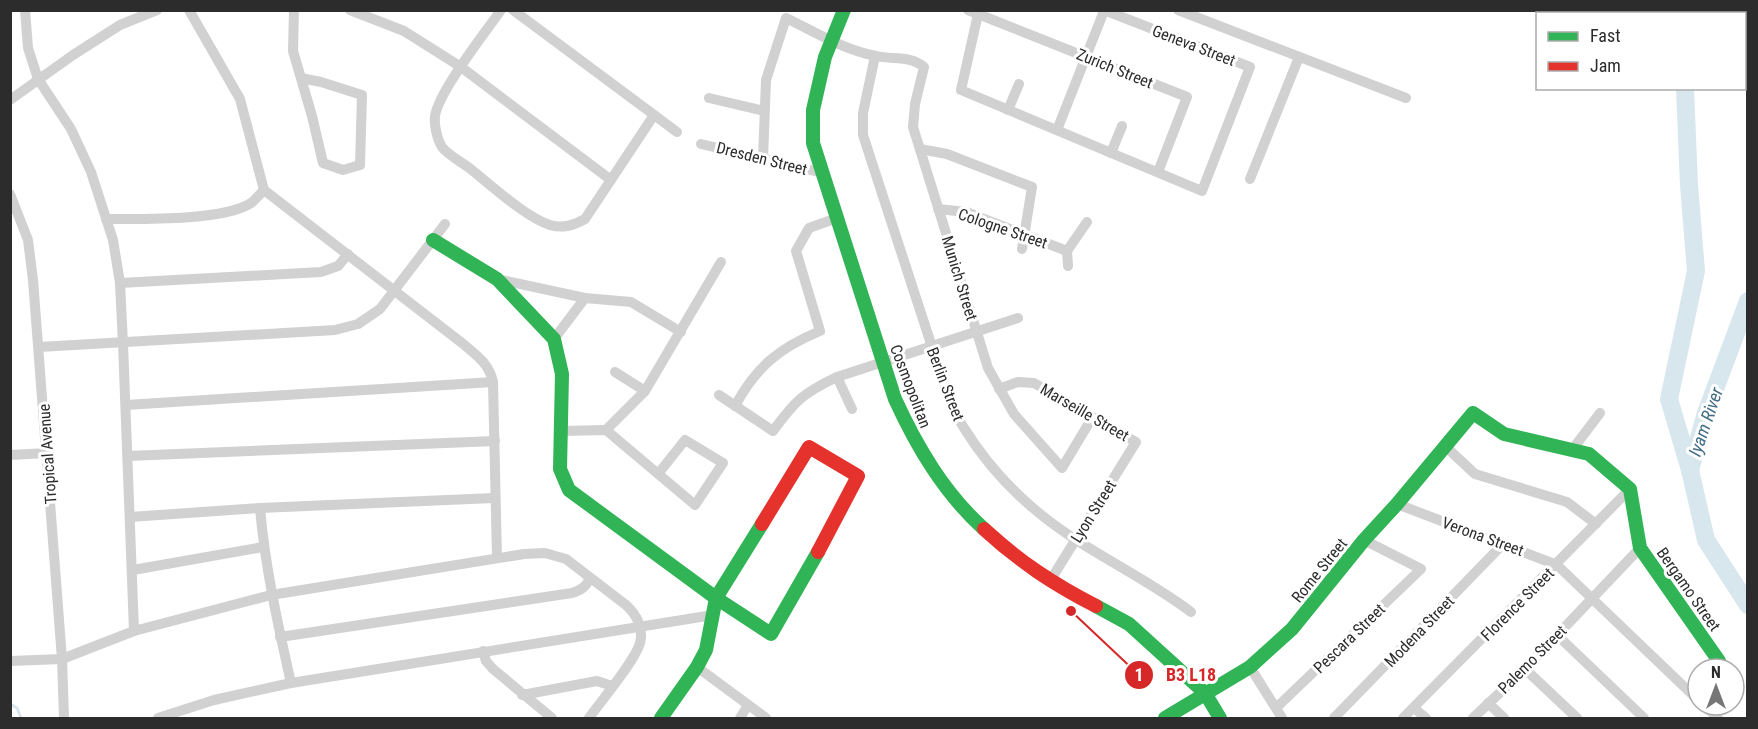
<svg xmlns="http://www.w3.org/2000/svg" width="1758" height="729" viewBox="0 0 1758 729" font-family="'Roboto Condensed',sans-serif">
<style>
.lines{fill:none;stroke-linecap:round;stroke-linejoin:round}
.stream{stroke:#d8e6ee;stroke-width:3}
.river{stroke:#d8e6ee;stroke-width:18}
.street{stroke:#d1d1d1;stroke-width:10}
.fast{stroke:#30b455;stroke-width:14}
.jam{stroke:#e5322d;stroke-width:14}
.labels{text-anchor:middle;stroke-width:6;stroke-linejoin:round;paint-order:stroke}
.street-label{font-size:16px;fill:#2c2c2c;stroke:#fff}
.water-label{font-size:18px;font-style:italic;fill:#426d85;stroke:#fff}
.leader{fill:none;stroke:#d62828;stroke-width:2}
.callout-dot{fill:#d62828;stroke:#fff;stroke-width:2}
.mark-label{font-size:18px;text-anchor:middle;font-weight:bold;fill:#fff}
.callout-label{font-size:18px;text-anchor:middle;font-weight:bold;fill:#d62828;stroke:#fff;stroke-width:6;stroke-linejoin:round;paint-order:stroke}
</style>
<rect width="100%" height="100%" fill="#fff"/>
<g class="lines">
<path class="stream" d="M 10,704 L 17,708 L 21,718"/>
<g class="river">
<path d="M 1670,10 L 1671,14"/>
<path d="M 1685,88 L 1689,185 L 1696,271 L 1669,399 L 1690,470 L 1706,540 L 1748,605"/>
<path d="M 1690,470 L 1706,413 L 1748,301"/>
</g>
<g class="street">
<path d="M 25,10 L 28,48 L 38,79 L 71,129 L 91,172 L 113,240 L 120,283 L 123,344 L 134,631"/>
<path d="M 189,10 L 240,99 L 264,190 L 462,343 C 476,355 489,363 493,382 L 497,558"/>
<path d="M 294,10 L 293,51 L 312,116 L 323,163 L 343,170 L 360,165 L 362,95 L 321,82 L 301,78"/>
<path d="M 350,10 L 404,31 L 461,67 L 611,180"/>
<path d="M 501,10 C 485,33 439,91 435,116 C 434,125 437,139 442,147 C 448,155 460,161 468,167 C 490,184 525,217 550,225 C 563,229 574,225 585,219 L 654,115"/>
<path d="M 513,10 L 677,132"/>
<path d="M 968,10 L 1187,97 L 1158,172"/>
<path d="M 1178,10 L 1406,98"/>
<path d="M 978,14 L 961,90 L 1202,191 L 1250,67 L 1104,10"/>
<path d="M 875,56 L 863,113 L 863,135 L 946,390 C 952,402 956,416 964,428 C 982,457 1007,486 1033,508 C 1080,549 1141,574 1191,612"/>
<path d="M 709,98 L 764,111"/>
<path d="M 10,100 L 73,55 L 120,25 L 157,10"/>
<path d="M 1008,110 L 1019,84"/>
<path d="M 1057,130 L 1104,11"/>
<path d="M 701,144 L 823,173"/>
<path d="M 920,149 L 947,154 L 1032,187 L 1022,249"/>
<path d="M 1111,153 L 1122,126"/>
<path d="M 763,159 L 766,80 L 786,18 C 815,32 844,50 876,56 C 893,60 910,55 924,67 L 915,104 L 913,127 L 988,368 L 1014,414 L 1062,468 L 1092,418"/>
<path d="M 1250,179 L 1299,57"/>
<path d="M 10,194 L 28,240 L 33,280 L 62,659 L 64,718"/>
<path d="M 938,209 L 966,212 L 1067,251 L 1087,222"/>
<path d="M 106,219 C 140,219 224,221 251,203 C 256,199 260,194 264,190"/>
<path d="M 1067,251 L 1068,266"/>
<path d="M 497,279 L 585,298 L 631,302 L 681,332"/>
<path d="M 120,283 L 321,272 L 338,266 L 348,254"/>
<path d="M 554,339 L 585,298"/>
<path d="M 39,347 L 335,330 L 358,324 L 380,309 L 445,224"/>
<path d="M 615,372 L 645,391"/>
<path d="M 837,377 L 852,409"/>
<path d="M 999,389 L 1018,382 L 1034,383 L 1136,442 L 1050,581"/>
<path d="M 719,395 L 773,431 C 795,401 803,393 837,377 L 1018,318"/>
<path d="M 126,405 L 493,382"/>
<path d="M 735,406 C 756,367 779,348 820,331 L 796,251 L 809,228 L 837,218"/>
<path d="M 606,430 L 645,391 L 721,262"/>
<path d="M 561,431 L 606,430 L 695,505 L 723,463 L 685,440 L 658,474"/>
<path d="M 1445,446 L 1475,474 L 1567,502 L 1596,524"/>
<path d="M 1572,450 L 1600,413"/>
<path d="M 10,455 L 47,453"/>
<path d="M 128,456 L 495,441"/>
<path d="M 1397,504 L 1557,565 L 1698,700"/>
<path d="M 260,508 C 265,567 278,625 291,683"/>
<path d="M 130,517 L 260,508 L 494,498"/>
<path d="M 133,570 L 263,547"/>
<path d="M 1557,635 L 1644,718"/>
<path d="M 280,637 L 572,593 C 581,590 586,587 590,578"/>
<path d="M 483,651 L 486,661 L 493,669 L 552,718"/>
<path d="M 10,661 L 62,659 L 134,631 L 271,595 L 524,554 L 545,553 L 566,559 L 626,605 C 636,614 644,628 640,643 C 635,661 601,701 589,718"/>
<path d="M 697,667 L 766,718"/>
<path d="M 1250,667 L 1282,718"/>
<path d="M 1525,669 L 1577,718"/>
<path d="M 522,695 L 597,681 L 612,686"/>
<path d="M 1488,703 L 1504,718"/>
<path d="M 1704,705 L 1718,718"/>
<path d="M 1277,707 L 1421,569 L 1364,540"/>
<path d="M 1414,708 L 1426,718"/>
<path d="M 158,718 L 214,700 L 291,683 L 713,615"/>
<path d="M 740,718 L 748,705"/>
<path d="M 1334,718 L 1503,544"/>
<path d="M 1403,718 L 1630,489"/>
<path d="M 1473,718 L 1525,669 L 1640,548"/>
</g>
<g class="fast">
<path d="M 844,10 L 825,57 L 813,110 L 813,143 L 895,399 C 917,447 944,493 984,529"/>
<path d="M 433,240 L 497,279 L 554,339 L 562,374 L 560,469 L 569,490 L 716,598 L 771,634 L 818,552"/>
<path d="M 1096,606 L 1129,624 L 1205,693 L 1220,718"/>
<path d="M 661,718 L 697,667 L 706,650 L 716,598 L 762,524"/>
<path d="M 1165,718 L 1250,667 L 1292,629 L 1364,540 L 1397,504 L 1473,413 L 1504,434 L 1589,454 L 1630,489 L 1640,548 L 1719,661 L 1719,669"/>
</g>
<g class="jam">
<path d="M 762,524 L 809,447 L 858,476 L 818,552"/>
<path d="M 984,529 C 1020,562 1053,584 1096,606"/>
</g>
</g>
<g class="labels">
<g class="street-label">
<text transform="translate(1194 45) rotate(21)" y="6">Geneva Street</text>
<text transform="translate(1115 68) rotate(22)" y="6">Zurich Street</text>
<text transform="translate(762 158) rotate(14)" y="6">Dresden Street</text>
<text transform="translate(1003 228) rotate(19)" y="6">Cologne Street</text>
<text transform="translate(960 278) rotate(73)" y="6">Munich Street</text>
<text transform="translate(946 384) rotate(69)" y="6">Berlin Street</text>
<text transform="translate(911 386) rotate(69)" y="6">Cosmopolitan</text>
<text transform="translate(1085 412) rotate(30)" y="6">Marseille Street</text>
<text transform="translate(47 454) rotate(-94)" y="6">Tropical Avenue</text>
<text transform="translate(1093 511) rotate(-58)" y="6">Lyon Street</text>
<text transform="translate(1483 536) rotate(20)" y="6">Verona Street</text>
<text transform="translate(1319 570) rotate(-51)" y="6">Rome Street</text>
<text transform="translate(1689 589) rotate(55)" y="6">Bergamo Street</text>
<text transform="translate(1517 604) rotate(-45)" y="6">Florence Street</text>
<text transform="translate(1419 631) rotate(-46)" y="6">Modena Street</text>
<text transform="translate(1349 638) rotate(-44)" y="6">Pescara Street</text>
<text transform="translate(1532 659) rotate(-45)" y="6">Palemo Street</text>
</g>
<g class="water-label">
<text transform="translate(1706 422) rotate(-71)" y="6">Iyam River</text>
</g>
</g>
<path class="leader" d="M1071 611L1139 675"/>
<g class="callout-dot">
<circle cx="1071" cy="611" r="6"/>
<circle cx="1139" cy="675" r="15"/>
</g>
<g class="mark-label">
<text x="1139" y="681">1</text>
</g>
<g class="callout-label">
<text x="1191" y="681">B3 L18</text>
</g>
<rect width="1758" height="729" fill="none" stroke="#2c2c2c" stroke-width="24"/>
<rect x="1536" y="12" width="210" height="78" fill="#ffffff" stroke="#ababab" stroke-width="1.5"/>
<rect x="1548" y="32" width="30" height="9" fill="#30b455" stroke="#ababab" stroke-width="1.5"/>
<text x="1590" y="42" font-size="18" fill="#2c2c2c">Fast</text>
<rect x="1548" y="62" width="30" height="9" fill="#e5322d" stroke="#ababab" stroke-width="1.5"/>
<text x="1590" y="72" font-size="18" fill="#2c2c2c">Jam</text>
<g transform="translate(1716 687)"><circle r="28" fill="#ffffff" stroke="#ababab" stroke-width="1.5"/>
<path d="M0-4.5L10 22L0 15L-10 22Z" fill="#767676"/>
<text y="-9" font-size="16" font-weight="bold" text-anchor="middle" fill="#2c2c2c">N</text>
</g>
</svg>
